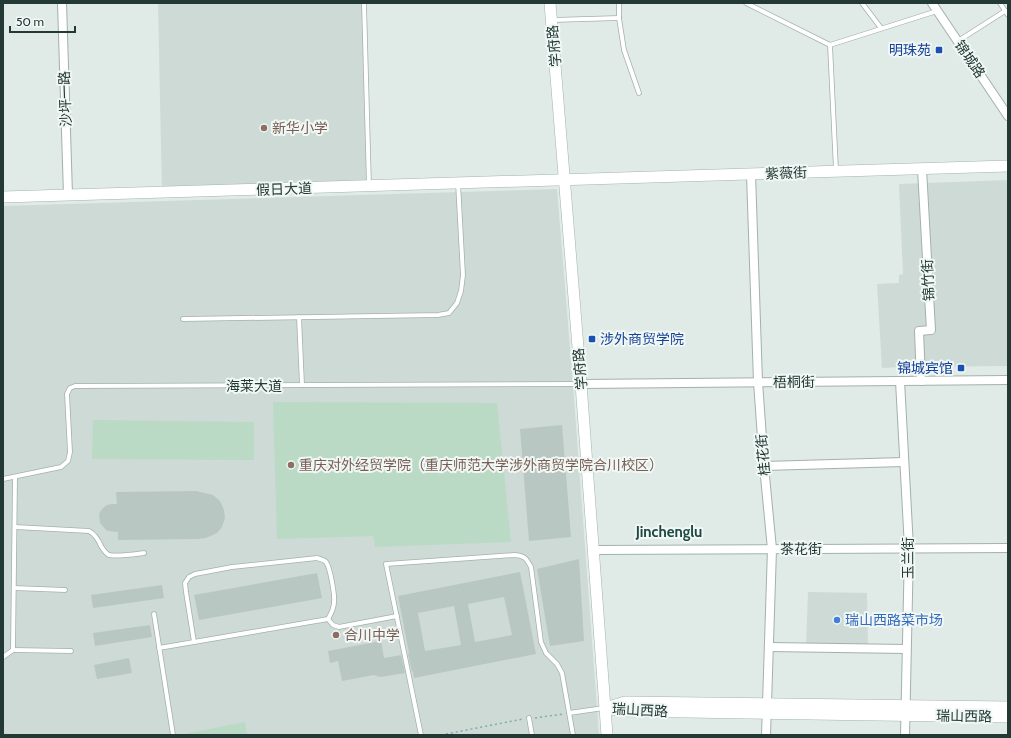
<svg xmlns="http://www.w3.org/2000/svg" width="1011" height="738" viewBox="0 0 1011 738" font-family="Cabin,'Noto Sans SC',sans-serif">
<style>
.built{fill:#cedad5}
.green{fill:#badac5}
.building{fill:#b9c7c2;fill-rule:evenodd}
.lines{fill:none;stroke-linecap:round;stroke-linejoin:round}
.lane-casing{stroke:#a3b1ad;stroke-width:5.5}
.street-casing{stroke:#a3b1ad;stroke-width:10}
.secondary-casing{stroke:#a0b5af;stroke-width:12}
.path{stroke:#82aba2;stroke-width:1.5;stroke-dasharray:2 3;stroke-linecap:butt}
.lane{stroke:#fff;stroke-width:4}
.street{stroke:#fff;stroke-width:8}
.secondary{stroke:#fff;stroke-width:11}
.transit-dot{fill:#1a4fb4;stroke:#f0f7f4;stroke-width:1.5}
.education-dot{fill:#8d6e63;stroke:#f0f7f4;stroke-width:1.5}
.shop-dot{fill:#3f7fe0;stroke:#f0f7f4;stroke-width:1.5}
.labels{text-anchor:middle;stroke-width:4;stroke-linejoin:round;paint-order:stroke}
.street-label{font-size:14px;fill:#223935;stroke:#f0f7f4}
.transit-label{font-size:14px;fill:#164399;stroke:#f0f7f4;text-anchor:end}
.education-label{font-size:14px;fill:#785e54;stroke:#f0f7f4;text-anchor:start}
.shop-label{font-size:14px;fill:#366cbe;stroke:#f0f7f4;text-anchor:start}
.neighbourhood-label{font-size:15px;font-weight:bold;fill:#1f4943;stroke:#f0f7f4}
</style>
<rect width="100%" height="100%" fill="#e0eae6"/>
<g class="built">
<path d="M 158,3 L 364,3 L 369,186 L 162,192 Z"/>
<path d="M 1008,180 L 1008,366 L 900,367 L 882,368 L 877,284 L 899,283 L 899,275 L 903,274 L 899,184 Z"/>
<path d="M 557,189 L 573,385 L 599,735 L 3,735 L 3,206 Z"/>
<path d="M 808,592 L 867,593 L 868,648 L 806,647 Z"/>
</g>
<g class="green">
<path d="M 273,402 L 497,403 L 511,542 L 375,547 L 373,536 L 277,539 Z"/>
<path d="M 93,420 L 254,422 L 254,460 L 92,459 Z"/>
<path d="M 245,722 L 247,735 L 179,735 Z"/>
</g>
<g class="building">
<path d="M 562,425 L 571,537 L 529,541 L 520,429 Z"/>
<path d="M 196,491 L 213,495 L 220,501 L 224,510 L 225,518 L 222,527 L 217,533 L 206,538 L 197,539 L 118,540 L 118,532 L 108,531 L 106,530 L 100,523 L 99,515 L 100,512 L 103,508 L 107,505 L 111,504 L 117,504 L 116,492 Z"/>
<path d="M 579,559 L 584,641 L 550,646 L 537,569 Z"/>
<path d="M 520,572 L 536,654 L 414,678 L 413,671 L 412,672 L 408,653 L 409,653 L 398,596 ZM 504,597 L 512,635 L 475,642 L 468,604 ZM 454,606 L 461,645 L 425,651 L 418,613 Z"/>
<path d="M 317,573 L 322,598 L 199,620 L 194,595 Z"/>
<path d="M 162,585 L 164,598 L 93,608 L 91,595 Z"/>
<path d="M 150,625 L 152,637 L 95,646 L 93,633 Z"/>
<path d="M 381,641 L 384,658 L 401,655 L 405,673 L 380,677 L 374,675 L 342,681 L 338,661 L 330,663 L 328,651 Z"/>
<path d="M 129,658 L 132,673 L 97,679 L 94,665 Z"/>
</g>
<g class="lines">
<g class="lane-casing">
<g id="lane">
<path d="M 364,3 L 369,186"/>
<path d="M 619,3 L 619,18 L 624,50 L 639,93"/>
<path d="M 746,3 L 830,45 L 937,11"/>
<path d="M 862,3 L 881,28"/>
<path d="M 1000,3 L 1008,15"/>
<path d="M 552,20 L 619,18"/>
<path d="M 958,41 L 1005,11"/>
<path d="M 830,45 L 836,170"/>
<path d="M 299,317 L 302,385"/>
<path d="M 183,319 L 438,315 L 449,313 L 457,303 L 461,291 L 463,275 L 458,183"/>
<path d="M 3,479 L 61,467 L 68,461 L 70,452 L 67,394 L 70,388 L 75,386 L 580,384"/>
<path d="M 15,527 L 89,531 C 95,534 98,539 101,546 C 103,549 105,553 109,555 C 117,557 136,554 144,553"/>
<path d="M 14,588 L 65,590"/>
<path d="M 154,614 L 173,735"/>
<path d="M 194,642 L 186,592 L 185,583 L 189,577 L 195,574 L 232,567 L 317,558 C 320,559 324,560 326,562 C 330,567 335,595 334,602 C 334,608 331,614 328,619"/>
<path d="M 159,648 L 328,619 L 333,625 L 339,627 L 397,616"/>
<path d="M 13,650 L 71,651"/>
<path d="M 3,657 L 13,650 L 15,477"/>
<path d="M 569,713 L 604,708"/>
<path d="M 529,718 L 532,735"/>
<path d="M 421,735 L 386,564 L 515,555 C 525,556 526,558 531,567 L 541,642 L 546,653 L 557,664 L 562,673 L 573,735"/>
</g>
</g>
<g class="street-casing">
<g id="street">
<path d="M 62,3 L 68,195"/>
<path d="M 932,3 L 1008,116"/>
<path d="M 751,174 L 758,382 L 764,466 L 772,549 L 766,735"/>
<path d="M 900,381 L 909,548 L 905,735"/>
<path d="M 921,381 L 919,331 L 931,330 L 922,169"/>
<path d="M 581,384 L 1008,380"/>
<path d="M 764,466 L 904,462"/>
<path d="M 593,550 L 1008,548"/>
<path d="M 769,647 L 906,649"/>
</g>
</g>
<g class="secondary-casing">
<g id="secondary">
<path d="M 550,3 L 581,384 L 607,735"/>
<path d="M 3,197 L 1008,166"/>
<path d="M 605,708 L 625,702 L 1008,707"/>
<path d="M 609,709 L 625,711 L 1008,717"/>
</g>
</g>
<g class="path">
<path d="M 535,718 L 563,714"/>
<path d="M 441,735 L 523,719"/>
</g>
<use href="#lane" class="lane"/>
<use href="#street" class="street"/>
<use href="#secondary" class="secondary"/>
</g>
<g class="transit-dot">
<rect x="935" y="46" width="8" height="8" rx="2"/>
<rect x="588" y="335" width="8" height="8" rx="2"/>
<rect x="957" y="364" width="8" height="8" rx="2"/>
</g>
<g class="education-dot">
<circle cx="264" cy="128" r="4"/>
<circle cx="291" cy="465" r="4"/>
<circle cx="336" cy="635" r="4"/>
</g>
<circle class="shop-dot" cx="837" cy="620" r="4"/>
<g class="labels">
<g class="street-label">
<text transform="translate(554 46) rotate(-95)" y="5">学府路</text>
<text transform="translate(970 59) rotate(56)" y="5">锦城路</text>
<text transform="translate(65 99) rotate(-92)" y="5">沙坪一路</text>
<text transform="translate(786 173) rotate(-2)" y="5">紫薇街</text>
<text transform="translate(284 189) rotate(-2)" y="5">假日大道</text>
<text transform="translate(928 280) rotate(-93)" y="5">锦竹街</text>
<text transform="translate(580 369) rotate(-95)" y="5">学府路</text>
<text transform="translate(794 382) rotate(-1)" y="5">梧桐街</text>
<text x="254" y="391">海莱大道</text>
<text transform="translate(763 455) rotate(-95)" y="5">桂花街</text>
<text x="801" y="554">茶花街</text>
<text transform="translate(908 558) rotate(-90)" y="5">玉兰街</text>
<text transform="translate(640 710) rotate(3)" y="5">瑞山西路</text>
<text transform="translate(964 716) rotate(1)" y="5">瑞山西路</text>
</g>
<g class="transit-label">
<text x="931" y="55">明珠苑</text>
<text x="600" y="344" text-anchor="start">涉外商贸学院</text>
<text x="953" y="373">锦城宾馆</text>
</g>
<g class="education-label">
<text x="272" y="133">新华小学</text>
<text x="299" y="470">重庆对外经贸学院（重庆师范大学涉外商贸学院合川校区）</text>
<text x="344" y="640">合川中学</text>
</g>
<g class="shop-label">
<text x="845" y="625">瑞山西路菜市场</text>
</g>
<g class="neighbourhood-label">
<text x="669" y="537">Jinchenglu</text>
</g>
</g>
<rect width="1011" height="738" fill="none" stroke="#223935" stroke-width="8"/>
<path d="M10 26v6h65v-6" fill="none" stroke="#223935" stroke-width="2"/>
<text x="16" y="26" font-size="12" fill="#223935" stroke="#f0f7f4" stroke-width="3" paint-order="stroke">50 m</text>
</svg>
